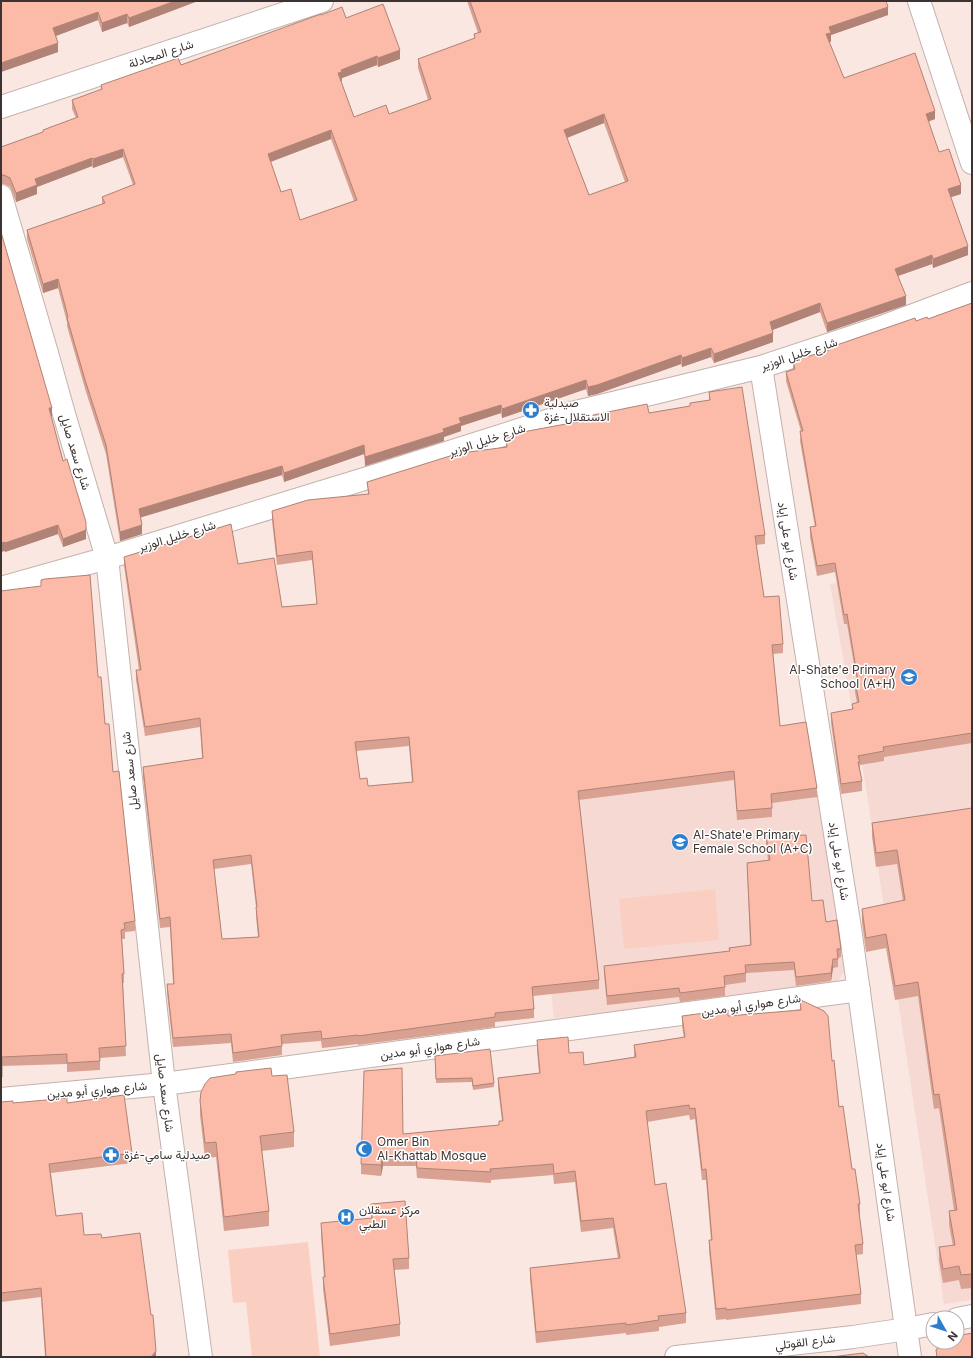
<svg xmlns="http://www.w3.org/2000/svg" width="973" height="1358" viewBox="0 0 973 1358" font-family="Inter,Vazirmatn,sans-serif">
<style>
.built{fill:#f5d9d2}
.green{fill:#facfc2}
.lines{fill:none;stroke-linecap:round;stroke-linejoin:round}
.minor-casing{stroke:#c3b1ac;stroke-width:24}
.minor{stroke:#fff;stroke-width:22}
.wall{fill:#d9a191;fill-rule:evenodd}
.shaded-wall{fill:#b08376}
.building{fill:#fcbba9;stroke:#b08376;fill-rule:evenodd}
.labels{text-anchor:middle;stroke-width:3;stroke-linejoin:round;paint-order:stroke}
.street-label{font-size:12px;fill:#3c3432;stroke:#fff}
.poi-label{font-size:12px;fill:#3c3432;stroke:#fff;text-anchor:start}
</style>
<rect width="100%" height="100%" fill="#fae7e1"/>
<g class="built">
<path d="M 972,561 L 972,1300 L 944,1304 L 866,788 L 830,584 Z"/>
<path d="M 808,724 L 845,970 L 830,993 L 554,1018 L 525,764 Z"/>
</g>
<g class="green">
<path d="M 715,889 L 719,940 L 624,949 L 619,899 Z"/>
<path d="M 308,1242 L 320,1357 L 252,1357 L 246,1302 L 233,1303 L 228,1250 Z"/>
</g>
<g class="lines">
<g class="minor-casing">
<g id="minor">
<path d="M 919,1 L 972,163"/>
<path d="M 1,107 L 322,1"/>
<path d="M 1,196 L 47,353 L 64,414 L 107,558 L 164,1084 L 201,1357"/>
<path d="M 761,367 L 850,928 L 910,1357"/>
<path d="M 1,588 L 107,558 L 374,476 L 572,413 L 761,367 L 879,328 L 972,293"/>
<path d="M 1,1099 L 164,1084 L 859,990"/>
<path d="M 957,1319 L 972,1316"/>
<path d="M 676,1357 L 853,1337 L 907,1329 L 933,1324"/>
</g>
</g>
<use href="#minor" class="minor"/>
</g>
<g class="wall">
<path d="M 1,1 L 198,1 L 129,27 L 127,23 L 102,32 L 98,20 L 56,36 L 58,52 L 1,72 Z"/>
<path d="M 467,1 L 886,1 L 888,15 L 831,35 L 831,42 L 829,42 L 844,78 L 935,119 L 928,122 L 939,152 L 961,194 L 951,197 L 968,255 L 933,268 L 932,264 L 898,276 L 906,305 L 827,332 L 820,312 L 772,330 L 773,342 L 714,363 L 711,357 L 682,367 L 681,364 L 597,394 L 588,396 L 586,389 L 502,418 L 501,413 L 461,426 L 461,431 L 444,437 L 444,441 L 365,466 L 364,454 L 284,482 L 282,475 L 141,517 L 142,534 L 120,541 L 106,454 L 86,392 L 67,326 L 67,322 L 58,288 L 43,293 L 27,239 L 27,230 L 102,204 L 102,197 L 133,185 L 123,157 L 93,168 L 92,166 L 37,187 L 37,194 L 16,202 L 10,187 L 4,184 L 1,184 L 1,147 L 43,132 L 43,130 L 76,118 L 72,109 L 72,100 L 101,90 L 101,85 L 181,65 L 321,15 L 346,18 L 400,59 L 378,67 L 377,65 L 342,78 L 342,81 L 341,81 L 354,117 L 389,114 L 428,100 L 418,68 L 418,59 L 474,39 L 474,34 L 478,33 ZM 604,123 L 625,182 L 589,195 L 567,138 ZM 331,139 L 354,201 L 300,220 L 281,192 L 270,161 Z"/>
<path d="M 1,232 L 52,416 L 51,417 L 86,539 L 63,547 L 58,534 L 5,552 L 5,551 Z"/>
<path d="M 972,303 L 972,743 L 884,757 L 884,761 L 860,765 L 860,769 L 862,781 L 862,791 L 841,794 L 831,723 L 831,713 L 852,709 L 852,704 L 857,703 L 855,692 L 855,682 L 857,682 L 847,624 L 844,624 L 835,572 L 817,576 L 810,537 L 810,527 L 815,527 L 800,441 L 801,431 L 786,381 L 786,372 L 793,370 L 793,361 L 828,350 L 828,348 L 916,321 L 928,319 Z"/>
<path d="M 709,392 L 765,535 L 765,544 L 756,545 L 764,597 L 783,644 L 783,653 L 773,654 L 780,726 L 817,788 L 817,797 L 772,803 L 772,817 L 737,820 L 734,780 L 579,800 L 599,980 L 599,989 L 533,996 L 534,1009 L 534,1018 L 495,1022 L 495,1027 L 358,1045 L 358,1044 L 322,1048 L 321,1041 L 282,1044 L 282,1055 L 233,1062 L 231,1043 L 173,1047 L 167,993 L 167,984 L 173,984 L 170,927 L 160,928 L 143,777 L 143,767 L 202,758 L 200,727 L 145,736 L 136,680 L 136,670 L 139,670 L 124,566 L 124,557 L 238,564 L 282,607 L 317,604 L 312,560 L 277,565 L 272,521 L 272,511 L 368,494 L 367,482 L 469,452 L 506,447 L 506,438 L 593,419 L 593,415 L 649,413 L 690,406 L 690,403 L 709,400 ZM 409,746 L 412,782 L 368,786 L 360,779 L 356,751 ZM 251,864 L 256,907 L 256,916 L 258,937 L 222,939 L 214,869 Z"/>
<path d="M 41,580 L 98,677 L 113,772 L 135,921 L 135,931 L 125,932 L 125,939 L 122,939 L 124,974 L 124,983 L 123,983 L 126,1056 L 100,1058 L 100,1070 L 67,1072 L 67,1064 L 2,1066 L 2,1086 L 1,1087 L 1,591 L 41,586 Z"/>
<path d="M 972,808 L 972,1288 L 961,1289 L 959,1280 L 943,1283 L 939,1261 L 939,1247 L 953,1246 L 949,1225 L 949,1211 L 954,1210 L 939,1108 L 934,1109 L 918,996 L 895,1000 L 886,948 L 866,952 L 862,923 L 862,909 L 903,901 L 897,864 L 876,867 L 872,837 L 872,823 Z"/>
<path d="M 766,836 L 787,836 L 812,901 L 826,922 L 841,949 L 841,957 L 838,958 L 838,967 L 833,968 L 831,981 L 796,986 L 794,970 L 746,973 L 746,982 L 725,985 L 725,996 L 680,1002 L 679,997 L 607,1005 L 604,974 L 604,966 L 729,951 L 729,948 L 750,945 L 747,863 L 768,860 L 766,844 Z"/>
<path d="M 800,1000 L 832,1061 L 839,1107 L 860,1204 L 860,1214 L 859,1214 L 863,1244 L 863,1254 L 856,1255 L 861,1294 L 861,1304 L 726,1320 L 726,1319 L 716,1320 L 709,1251 L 709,1240 L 711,1240 L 706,1180 L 702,1180 L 695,1119 L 690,1120 L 689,1115 L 647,1122 L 655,1185 L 686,1313 L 686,1323 L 659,1327 L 659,1331 L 626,1335 L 626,1333 L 536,1343 L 530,1279 L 530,1268 L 618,1259 L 613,1228 L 581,1232 L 575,1182 L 554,1184 L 553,1175 L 491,1180 L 491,1183 L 417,1178 L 416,1166 L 383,1166 L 381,1176 L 361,1174 L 361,1164 L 403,1134 L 499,1125 L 502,1121 L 498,1088 L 498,1078 L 539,1073 L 537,1051 L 537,1040 L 569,1053 L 584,1065 L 634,1057 L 634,1045 L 684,1038 L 682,1026 L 682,1016 L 728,1016 L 800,1010 Z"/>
<path d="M 435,1056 L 494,1083 L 494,1087 L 473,1090 L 472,1082 L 436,1083 Z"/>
<path d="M 272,1076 L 294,1132 L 294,1147 L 262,1151 L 269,1211 L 269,1226 L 224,1231 L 216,1157 L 205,1158 L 200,1115 L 200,1101 Z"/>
<path d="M 1,1102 L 13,1103 L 67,1103 L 132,1153 L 132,1163 L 51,1173 L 56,1216 L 84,1235 L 102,1238 L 156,1357 L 45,1357 L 41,1297 L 1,1302 Z"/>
<path d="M 371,1204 L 409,1258 L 409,1269 L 394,1270 L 400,1324 L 400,1336 L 330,1346 L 323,1289 L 323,1277 L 324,1277 L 321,1235 L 321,1223 L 371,1219 Z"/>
</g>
<g class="shaded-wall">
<path d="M 175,1 L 198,1 L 129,27 L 129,18 Z"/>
<path d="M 888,7 L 888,15 L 831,35 L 831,42 L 826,43 L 826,34 L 829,27 Z"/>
<path d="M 98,12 L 98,20 L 53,37 L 53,28 Z"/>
<path d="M 127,14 L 127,23 L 102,32 L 102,23 Z"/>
<path d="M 58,43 L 58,52 L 1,72 L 1,63 Z"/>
<path d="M 400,50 L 400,59 L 378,67 L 378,58 Z"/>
<path d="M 377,56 L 377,65 L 342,78 L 342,81 L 338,82 L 338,73 L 341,70 Z"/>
<path d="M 935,111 L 935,119 L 926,122 L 926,114 Z"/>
<path d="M 604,114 L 604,123 L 564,139 L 564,130 Z"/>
<path d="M 331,130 L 331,139 L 268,163 L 268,154 Z"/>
<path d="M 123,149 L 123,157 L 93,168 L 93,159 Z"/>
<path d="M 92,158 L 92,166 L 37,187 L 37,194 L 16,202 L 16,193 L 35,179 Z"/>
<path d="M 961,185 L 961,194 L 948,198 L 948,189 Z"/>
<path d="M 968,246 L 968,255 L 933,268 L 933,259 Z"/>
<path d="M 932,255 L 932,264 L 895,277 L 895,269 Z"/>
<path d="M 58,279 L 58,288 L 43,293 L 43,284 Z"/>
<path d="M 906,296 L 906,305 L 827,332 L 827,323 Z"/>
<path d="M 820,303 L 820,312 L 770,331 L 770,322 Z"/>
<path d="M 773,333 L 773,342 L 714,363 L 714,354 Z"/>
<path d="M 711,348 L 711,357 L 682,367 L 682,358 Z"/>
<path d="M 681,355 L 681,364 L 597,394 L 588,396 L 588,387 Z"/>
<path d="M 586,380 L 586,389 L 502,418 L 502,409 Z"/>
<path d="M 501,405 L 501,413 L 461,426 L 461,431 L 444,437 L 444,441 L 365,466 L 365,457 L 459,418 Z"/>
<path d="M 49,408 L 52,408 L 52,416 L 49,417 Z"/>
<path d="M 364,445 L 364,454 L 284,482 L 284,473 Z"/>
<path d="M 282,466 L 282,475 L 139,518 L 139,509 Z"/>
<path d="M 58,525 L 58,534 L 5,552 L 5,543 Z"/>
<path d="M 142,525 L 142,534 L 120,541 L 120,532 Z"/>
<path d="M 86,530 L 86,539 L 63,547 L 63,539 Z"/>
<path d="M 5,542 L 5,551 L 1,552 L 1,543 Z"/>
<path d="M 833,959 L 833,968 L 831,981 L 831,973 Z"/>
<path d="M 1,1077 L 2,1077 L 2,1086 L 1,1087 Z"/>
<path d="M 383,1155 L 383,1166 L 381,1176 L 381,1165 Z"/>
<path d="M 156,1351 L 156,1357 L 151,1357 Z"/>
</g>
<g class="building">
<path d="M 1,1 L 175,1 L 129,18 L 127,14 L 102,23 L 98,12 L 53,28 L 58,43 L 1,63 Z"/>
<path d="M 470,1 L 886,1 L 888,7 L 829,27 L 831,33 L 826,34 L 844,78 L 915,53 L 935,111 L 926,114 L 939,152 L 949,149 L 961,185 L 948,189 L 968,246 L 933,259 L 932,255 L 895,269 L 906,296 L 827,323 L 820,303 L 770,322 L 773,333 L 714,354 L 711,348 L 682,358 L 681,355 L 597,385 L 588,387 L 586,380 L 502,409 L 501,405 L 459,418 L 461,423 L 443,429 L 444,432 L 365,457 L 364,445 L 284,473 L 282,466 L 139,509 L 142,525 L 120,532 L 106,445 L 86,383 L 67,318 L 68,317 L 58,279 L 43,284 L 27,230 L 105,203 L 102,197 L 135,184 L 123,149 L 93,159 L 92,158 L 35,179 L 37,185 L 16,193 L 10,178 L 4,175 L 1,175 L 1,147 L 43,132 L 43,130 L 78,117 L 72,100 L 102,89 L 101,85 L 178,58 L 181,65 L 321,14 L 321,15 L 342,7 L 346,18 L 383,4 L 400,50 L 378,58 L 377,56 L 341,70 L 342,72 L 338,73 L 354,117 L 386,105 L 389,114 L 431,99 L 418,59 L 475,38 L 474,34 L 481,32 ZM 604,114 L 628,181 L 589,195 L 564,130 ZM 331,130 L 357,200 L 300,220 L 291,189 L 281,192 L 268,154 Z"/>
<path d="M 1,232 L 52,408 L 49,408 L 63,461 L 67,459 L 86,522 L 86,530 L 63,539 L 58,525 L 5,543 L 5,542 L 1,543 Z"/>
<path d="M 972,303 L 972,733 L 883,747 L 884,751 L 858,756 L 860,762 L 858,762 L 862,781 L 841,784 L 831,713 L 853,709 L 852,704 L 859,702 L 855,682 L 858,681 L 847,614 L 844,615 L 835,563 L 817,566 L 810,527 L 816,526 L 800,431 L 803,431 L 786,372 L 795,369 L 793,361 L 829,350 L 828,348 L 915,318 L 916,321 L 927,317 L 928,319 Z"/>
<path d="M 742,387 L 765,535 L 755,536 L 764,597 L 779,596 L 783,644 L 772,645 L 780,726 L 806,722 L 817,788 L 771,794 L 772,808 L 737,811 L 734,771 L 578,791 L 599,980 L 532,987 L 534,1009 L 495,1013 L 495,1017 L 358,1036 L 358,1035 L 322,1039 L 321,1031 L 281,1035 L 282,1046 L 233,1053 L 231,1034 L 173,1038 L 167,984 L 174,984 L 170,917 L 160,919 L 143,767 L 203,758 L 200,718 L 145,727 L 136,670 L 141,670 L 124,557 L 231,524 L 238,564 L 274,558 L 282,607 L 317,604 L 312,551 L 277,556 L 272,511 L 308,500 L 369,494 L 367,482 L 469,450 L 469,452 L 507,447 L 506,438 L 528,431 L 593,419 L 593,415 L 647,404 L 649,413 L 690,406 L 690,403 L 710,400 L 709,392 ZM 409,737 L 413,782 L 368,786 L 367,778 L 360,779 L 355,742 ZM 251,855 L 257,907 L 256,907 L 259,937 L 222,939 L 213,860 Z"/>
<path d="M 90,575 L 98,677 L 101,677 L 105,724 L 109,724 L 113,772 L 119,771 L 135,921 L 124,923 L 125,929 L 121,930 L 124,974 L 122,974 L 126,1046 L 99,1048 L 100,1061 L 67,1063 L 67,1054 L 2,1057 L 2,1077 L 1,1077 L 1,591 L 41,586 L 41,580 L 45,579 Z"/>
<path d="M 972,808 L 972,1274 L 961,1275 L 959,1266 L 943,1269 L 939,1247 L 955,1245 L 949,1211 L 957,1210 L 939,1094 L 934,1095 L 918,982 L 895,986 L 886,934 L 866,938 L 862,909 L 905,900 L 897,850 L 876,853 L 872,823 Z"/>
<path d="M 787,833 L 787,836 L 806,835 L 812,901 L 823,900 L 826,922 L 837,920 L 841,949 L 837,949 L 838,959 L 833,959 L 831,973 L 796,977 L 794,962 L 745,965 L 746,973 L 724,976 L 725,987 L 680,993 L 679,988 L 607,996 L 604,966 L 730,951 L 729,948 L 751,945 L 747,863 L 770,860 L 766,836 Z"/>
<path d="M 800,1000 L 801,1000 L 824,1011 L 828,1016 L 832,1061 L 834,1060 L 839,1107 L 843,1106 L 852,1169 L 855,1169 L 860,1204 L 858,1204 L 863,1244 L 855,1245 L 861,1294 L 726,1310 L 726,1308 L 716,1309 L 709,1240 L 712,1240 L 706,1169 L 702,1170 L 695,1108 L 690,1109 L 689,1105 L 646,1111 L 655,1185 L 666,1183 L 686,1313 L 658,1316 L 659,1320 L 626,1325 L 626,1323 L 536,1332 L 530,1268 L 620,1258 L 613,1218 L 581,1221 L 575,1171 L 554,1174 L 553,1164 L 490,1169 L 491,1172 L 417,1168 L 416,1155 L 383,1155 L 381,1165 L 361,1164 L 364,1071 L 402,1068 L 403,1134 L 499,1125 L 499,1121 L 503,1121 L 498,1078 L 540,1073 L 537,1040 L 568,1037 L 569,1053 L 583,1052 L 584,1065 L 636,1057 L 634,1045 L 685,1037 L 682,1016 L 728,1010 L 728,1016 L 801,1010 Z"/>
<path d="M 490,1049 L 494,1083 L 473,1086 L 472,1078 L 436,1079 L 435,1056 Z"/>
<path d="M 271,1068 L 272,1076 L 287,1075 L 294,1132 L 260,1136 L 269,1211 L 224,1217 L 216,1142 L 205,1143 L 200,1101 L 201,1092 L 205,1084 L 210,1078 L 236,1074 L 236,1072 Z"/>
<path d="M 124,1095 L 132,1153 L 49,1164 L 56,1216 L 82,1213 L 84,1235 L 101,1234 L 102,1238 L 140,1233 L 151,1315 L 153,1315 L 156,1351 L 151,1357 L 46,1357 L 41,1288 L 1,1293 L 1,1102 L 13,1101 L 13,1103 L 67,1098 L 67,1103 Z"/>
<path d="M 405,1201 L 409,1258 L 393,1259 L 400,1324 L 330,1334 L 323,1277 L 325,1277 L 321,1223 L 372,1218 L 371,1204 Z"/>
<path d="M 972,1333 L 972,1357 L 937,1357 L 936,1350 L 940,1344 L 942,1342 L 957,1342 L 957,1336 Z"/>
<path d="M 863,1353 L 869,1357 L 831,1357 Z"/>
</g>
<defs>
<g id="pharmacy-disc" transform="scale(0.9)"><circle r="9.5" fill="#2d7fce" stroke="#fff"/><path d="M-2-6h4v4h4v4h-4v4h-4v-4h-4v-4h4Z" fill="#fff"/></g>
<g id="school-disc" transform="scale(0.9)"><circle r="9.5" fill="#2d7fce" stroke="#fff"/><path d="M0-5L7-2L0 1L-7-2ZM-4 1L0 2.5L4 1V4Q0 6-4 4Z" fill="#fff"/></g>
<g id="mosque-disc" transform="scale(0.9)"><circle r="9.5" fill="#2d7fce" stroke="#fff"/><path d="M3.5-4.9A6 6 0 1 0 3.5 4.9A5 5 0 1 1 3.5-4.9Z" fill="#fff"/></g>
<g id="hospital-disc" transform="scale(0.9)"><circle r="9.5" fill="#2d7fce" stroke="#fff"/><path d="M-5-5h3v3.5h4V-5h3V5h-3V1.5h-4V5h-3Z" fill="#fff"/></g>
</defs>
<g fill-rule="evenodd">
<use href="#pharmacy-disc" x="531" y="410"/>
<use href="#school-disc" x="909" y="677"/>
<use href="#school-disc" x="680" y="842"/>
<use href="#mosque-disc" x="364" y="1149"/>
<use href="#pharmacy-disc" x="111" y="1155"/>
<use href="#hospital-disc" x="346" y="1217"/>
</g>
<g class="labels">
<g class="street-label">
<text transform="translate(161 54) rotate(-18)" y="4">شارع المجادلة</text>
<text transform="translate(799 354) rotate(-18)" y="4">شارع خليل الوزير</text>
<text transform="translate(487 440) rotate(-18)" y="4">شارع خليل الوزير</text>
<text transform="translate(75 452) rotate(73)" y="4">شارع سعد صايل</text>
<text transform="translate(177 536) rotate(-17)" y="4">شارع خليل الوزير</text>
<text transform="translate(788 541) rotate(81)" y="4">شارع ابو على إياد</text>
<text transform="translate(130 771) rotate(-96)" y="4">شارع سعد صايل</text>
<text transform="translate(839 861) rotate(81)" y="4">شارع ابو على إياد</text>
<text transform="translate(751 1005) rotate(-8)" y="4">شارع هواري أبو مدين</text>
<text transform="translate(430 1048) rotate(-8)" y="4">شارع هواري أبو مدين</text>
<text transform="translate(97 1090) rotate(-5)" y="4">شارع هواري أبو مدين</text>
<text transform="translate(165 1093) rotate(83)" y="4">شارع سعد صايل</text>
<text transform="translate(886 1182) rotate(82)" y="4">شارع ابو على إياد</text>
<text transform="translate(805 1342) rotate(-7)" y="4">شارع القوتلي</text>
</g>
<g class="poi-label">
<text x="544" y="407">صيدلية<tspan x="544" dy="14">الاستقلال-غزة</tspan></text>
<text x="896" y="674" text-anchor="end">Al-Shate'e Primary<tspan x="896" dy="14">School (A+H)</tspan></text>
<text x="693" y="839">Al-Shate'e Primary<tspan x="693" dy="14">Female School (A+C)</tspan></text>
<text x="377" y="1146">Omer Bin<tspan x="377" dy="14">Al-Khattab Mosque</tspan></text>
<text x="124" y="1159">صيدلية سامي-غزة</text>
<text x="359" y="1214">مركز عسقلان<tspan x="359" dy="14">الطبي</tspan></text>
</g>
</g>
<rect width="973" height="1358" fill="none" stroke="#3c3432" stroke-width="4"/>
<g transform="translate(945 1330) rotate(129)"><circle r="19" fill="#ffffff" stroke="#b1aead"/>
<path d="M0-3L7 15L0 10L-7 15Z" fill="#2d7fce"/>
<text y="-6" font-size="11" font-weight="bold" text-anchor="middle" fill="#3c3432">N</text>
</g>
</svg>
